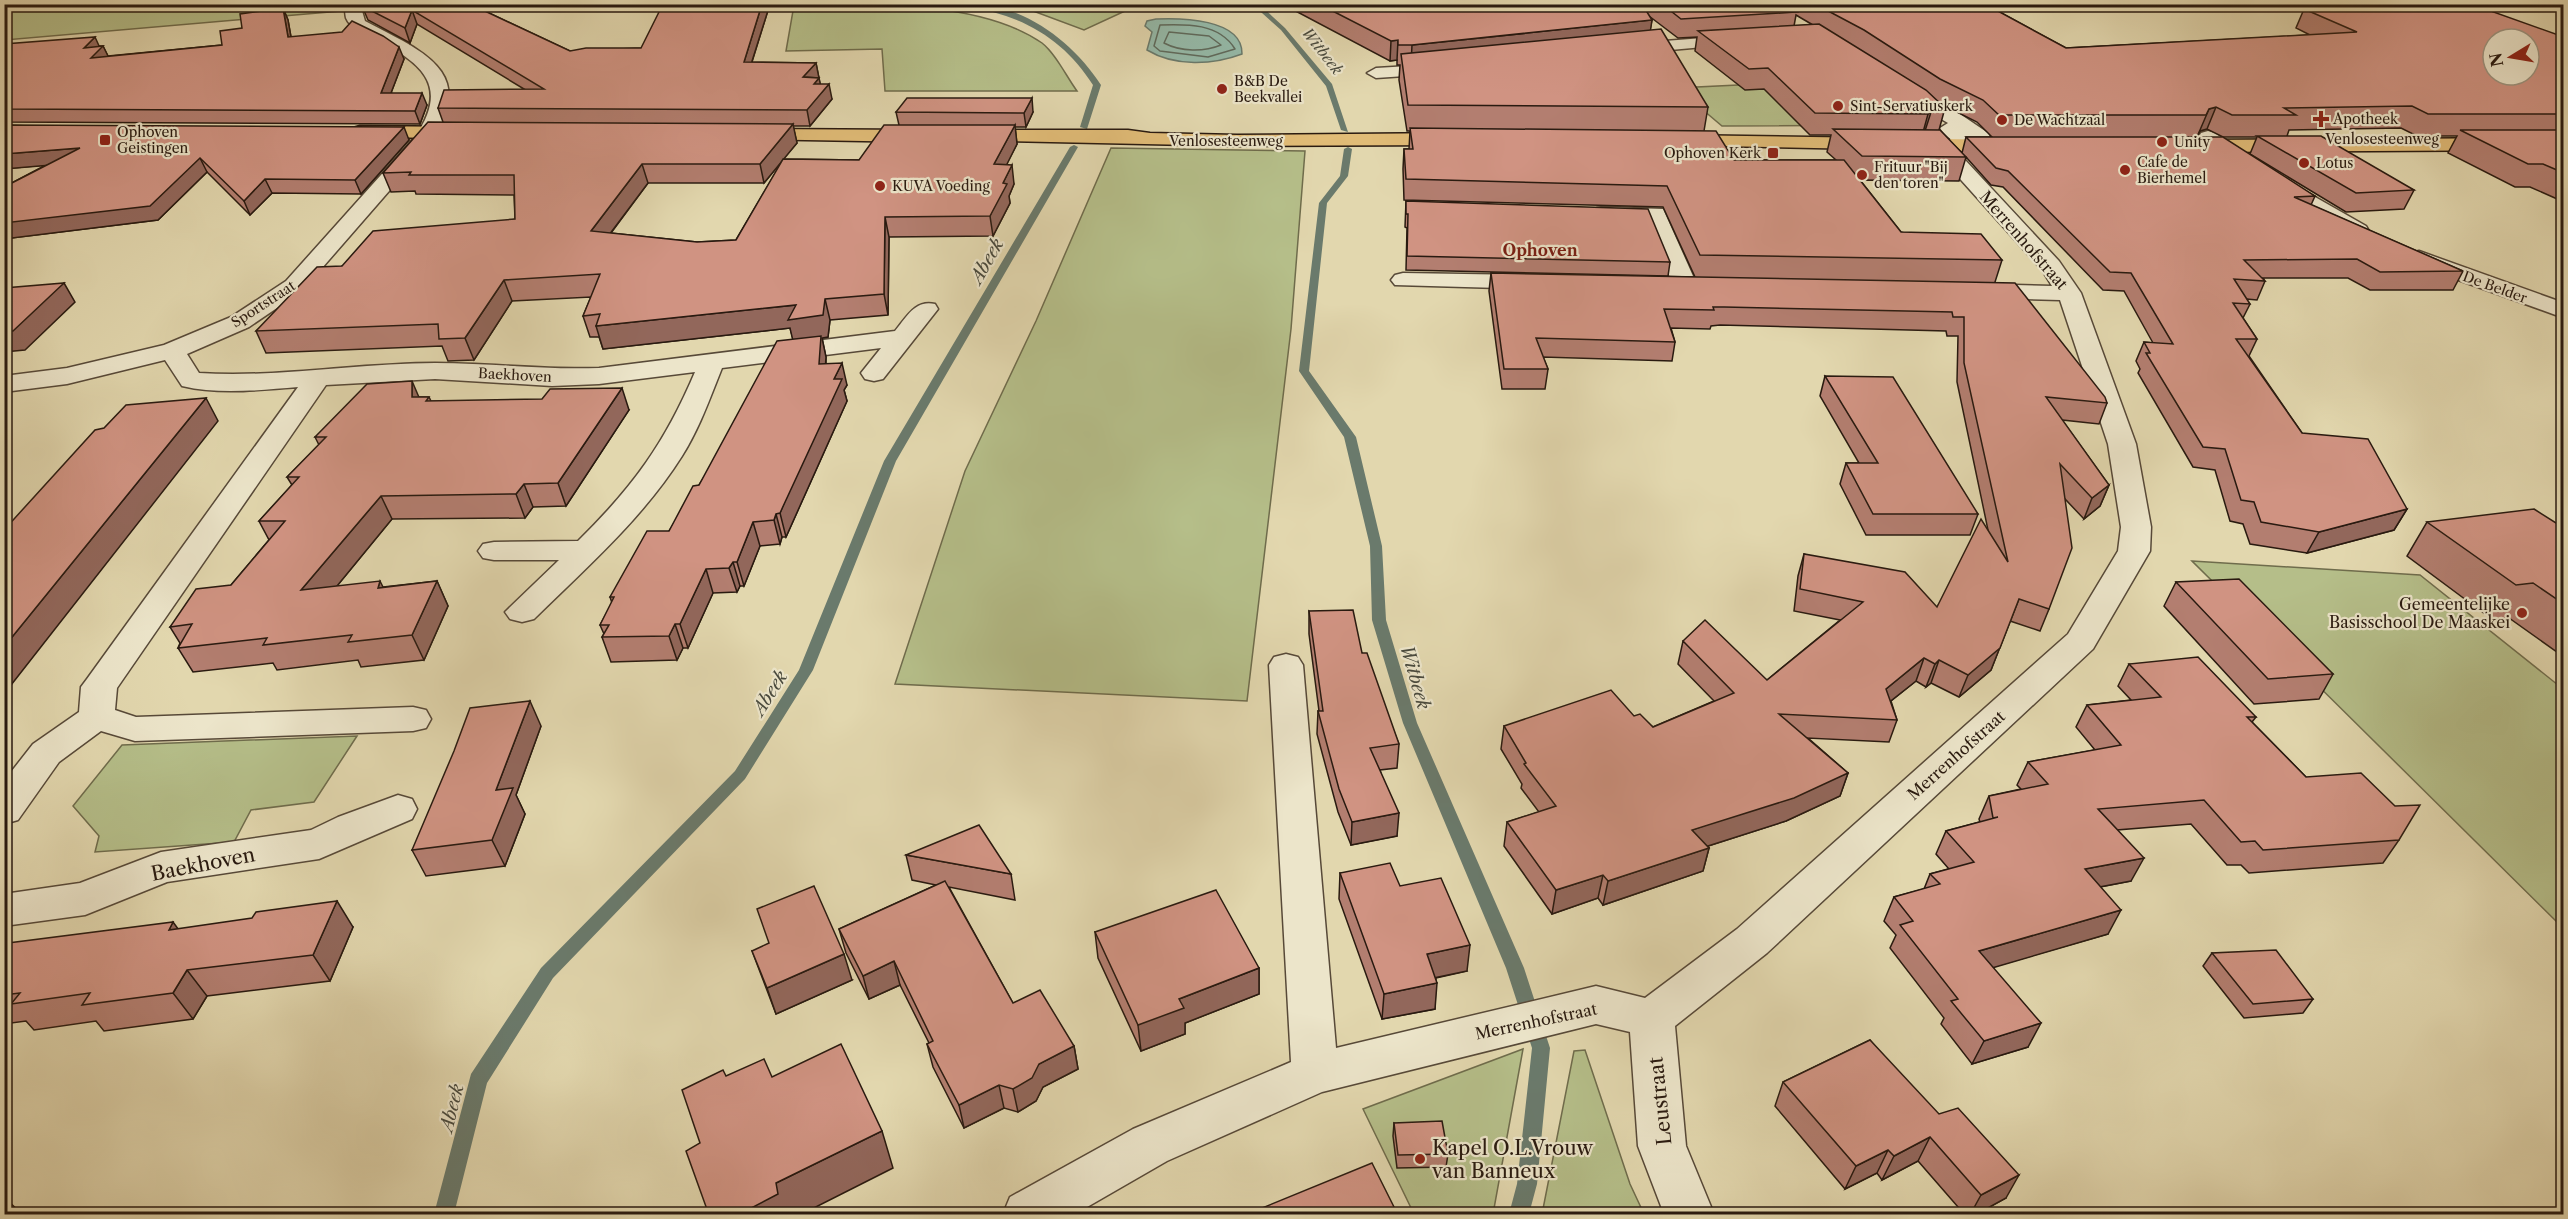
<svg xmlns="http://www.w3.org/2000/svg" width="2568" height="1219" viewBox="0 0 2568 1219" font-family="'Libre Caslon Text',serif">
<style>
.green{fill:#b5be89;stroke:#6f6c4c;stroke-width:1.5}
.water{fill:#95baa9;stroke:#6a7a6c;stroke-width:1.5}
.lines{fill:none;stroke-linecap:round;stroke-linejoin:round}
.shore{stroke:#5f6a5c;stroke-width:1.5}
.stream{fill:#6a7a6c;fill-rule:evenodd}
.minor-casing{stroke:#574938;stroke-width:3}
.primary-casing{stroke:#291a10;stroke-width:3}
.minor{fill:#ece5ca;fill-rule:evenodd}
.primary{fill:#e1bc77;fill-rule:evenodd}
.wall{fill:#b37e70;stroke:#291a10;stroke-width:1.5;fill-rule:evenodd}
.shaded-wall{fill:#92675b;stroke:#291a10;stroke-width:1.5}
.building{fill:#d09382;stroke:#291a10;stroke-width:1.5;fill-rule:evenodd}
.poi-dot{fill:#8f2418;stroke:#ece5ca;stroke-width:2}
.labels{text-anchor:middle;stroke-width:4.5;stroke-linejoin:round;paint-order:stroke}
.far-poi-label{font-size:14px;fill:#291a10;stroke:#ece5ca;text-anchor:start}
.far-street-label{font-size:14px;fill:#291a10;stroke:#ece5ca}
.far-water-label{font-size:15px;font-style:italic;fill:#494a3e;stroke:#ece5ca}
.street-label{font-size:16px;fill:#291a10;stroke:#ece5ca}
.far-quarter-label{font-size:16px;font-weight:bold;fill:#7a1f14;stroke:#ece5ca}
.poi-label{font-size:16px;fill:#291a10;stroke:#ece5ca;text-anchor:end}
.water-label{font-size:18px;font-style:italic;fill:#494a3e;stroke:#ece5ca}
.near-street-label{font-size:20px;fill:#291a10;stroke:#ece5ca}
.near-poi-label{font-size:20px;fill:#291a10;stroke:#ece5ca;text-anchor:start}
</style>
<rect width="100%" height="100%" fill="#e2d7ae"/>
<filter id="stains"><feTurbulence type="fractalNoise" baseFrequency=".00333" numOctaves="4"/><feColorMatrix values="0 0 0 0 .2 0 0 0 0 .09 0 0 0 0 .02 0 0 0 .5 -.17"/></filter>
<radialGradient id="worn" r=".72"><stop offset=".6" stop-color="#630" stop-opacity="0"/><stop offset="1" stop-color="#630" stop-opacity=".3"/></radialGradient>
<g class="green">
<path d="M 4,5 L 343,5 L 341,11 L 5,40 Z"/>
<path d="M 794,5 C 871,4 980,0 1042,43 C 1056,54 1066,76 1077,91 L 885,91 L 882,49 L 786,51 Z"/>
<path d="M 1017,5 L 1138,5 L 1084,30 Z"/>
<path d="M 1759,84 L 1921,125 L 1722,126 L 1677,88 Z"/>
<path d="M 1111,148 L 1305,151 L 1291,329 L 1247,701 L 895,684 L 965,471 L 1036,321 Z"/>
<path d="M 2192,561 L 2420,575 L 2563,689 L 2563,928 Z"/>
<path d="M 357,736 L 314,802 L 251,810 L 234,842 L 95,852 L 99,836 L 73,806 L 122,745 Z"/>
<path d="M 1523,1049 L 1493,1214 L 1414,1214 L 1363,1109 Z"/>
<path d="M 1585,1050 L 1630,1184 L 1644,1214 L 1542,1214 L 1574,1051 Z"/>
</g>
<path class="water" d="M 1156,19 C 1179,18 1243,18 1242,54 C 1213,65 1175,67 1147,50 L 1152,32 L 1145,26 L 1147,21 Z"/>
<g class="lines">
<g class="shore">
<path d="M 1160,25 C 1187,24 1219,23 1235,49 L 1208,57 L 1160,51 L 1154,46 Z"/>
<path d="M 1169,32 L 1209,36 L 1221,45 C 1204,52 1181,52 1164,43 Z"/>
</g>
<g class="stream">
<path d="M 970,4 C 1024,4 1073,42 1101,85 L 1087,129 L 1080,127 L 1093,85 C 1072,52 1044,29 1006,16 C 994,12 981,9 970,4 Z"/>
<path d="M 1252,4 L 1259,4 L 1285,28 L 1332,84 L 1348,132 L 1341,130 L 1326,86 L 1281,30 Z"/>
<path d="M 1074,145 L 1078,147 L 896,461 L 813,670 L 745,779 L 553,978 L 487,1083 L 454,1214 L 434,1214 L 471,1074 L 541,968 L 735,771 L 799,670 L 884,461 L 1070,147 Z"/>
<path d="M 1348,147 L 1352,149 L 1348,176 L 1327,203 L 1309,371 L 1356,437 L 1382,546 L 1386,620 L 1417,723 L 1524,968 L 1550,1048 L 1537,1184 L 1529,1214 L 1509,1214 L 1517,1184 L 1532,1048 L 1506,968 L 1403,723 L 1372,620 L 1370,546 L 1344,437 L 1299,371 L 1319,203 L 1340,176 L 1344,149 Z"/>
</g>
<g class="minor-casing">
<g id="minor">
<path d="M 345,4 L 360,4 L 365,21 C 421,51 480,71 430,144 L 302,291 L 249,327 L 187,354 L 199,373 C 278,378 356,363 435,363 C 490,363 544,370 599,368 L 895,331 C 906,318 915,299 935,304 L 938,309 L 883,379 L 874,381 L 865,379 L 861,373 L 881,348 L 722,368 C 710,398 699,429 682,456 C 643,518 586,568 534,619 L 522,622 L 510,619 L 505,612 L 559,560 L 494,560 L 483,558 L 478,551 L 483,544 L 494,542 L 578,541 C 633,487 665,443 695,372 L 599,384 L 552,386 L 435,379 L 326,385 L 117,688 L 115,710 L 136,717 L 413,707 L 426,710 L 431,719 L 426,728 L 413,731 L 135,741 L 101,731 L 59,762 L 18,820 L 4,824 L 4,781 L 33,744 L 79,712 L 81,687 L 87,679 L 298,387 C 260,390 219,395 182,386 L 165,360 L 67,384 L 4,392 L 4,376 L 67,368 L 164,345 L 231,317 L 286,281 L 415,137 C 452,83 419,62 372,37 C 363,33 350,28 346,18 C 345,14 345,9 345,4 Z"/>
<path d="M 1742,35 L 1750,40 L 1748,43 L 1626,54 L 1618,49 L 1626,44 Z"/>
<path d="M 1443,64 L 1451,69 L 1449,73 L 1376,78 L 1367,73 L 1376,68 Z"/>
<path d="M 1905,86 L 1960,114 L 1988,133 L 1990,137 L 1985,150 C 1969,154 1949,141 1940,128 L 1948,123 L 1899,95 L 1896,91 Z"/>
<path d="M 1933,131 L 1940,133 L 2059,261 L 2081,293 L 2136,444 L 2151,527 L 2150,551 L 2093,649 L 1767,953 L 1675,1026 L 1686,1146 L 1714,1214 L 1664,1214 L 1638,1146 L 1630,1032 L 1596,1024 L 1322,1092 L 1167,1161 L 1075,1214 L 1003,1214 L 1010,1197 L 1133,1129 L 1291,1062 L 1269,665 L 1274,657 L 1286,654 L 1298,657 L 1303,665 L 1336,1048 L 1596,986 L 1645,998 L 1737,929 L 2068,634 L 2118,551 L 2121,527 L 2108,444 L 2060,300 L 1978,298 L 1970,296 L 1966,291 L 1970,286 L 1978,284 L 2052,286 L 2042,270 L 1926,141 L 1924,137 L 1926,133 Z"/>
<path d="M 2208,131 L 2215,133 L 2264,168 L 2366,226 L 2369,231 L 2366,236 L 2350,236 L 2250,176 L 2201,141 L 2199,137 L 2201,133 Z"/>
<path d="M 1605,207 L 1663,209 L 1697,285 L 1693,290 L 1677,290 L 1673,285 L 1647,220 L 1597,218 L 1594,213 L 1597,208 Z"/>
<path d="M 2419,251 L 2564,303 L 2564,318 L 2411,263 L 2408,258 L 2411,253 Z"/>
<path d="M 1403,273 L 1534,275 L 1542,277 L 1546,282 L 1542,287 L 1534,289 L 1395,285 L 1391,280 L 1395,275 Z"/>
<path d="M 398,795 L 412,799 L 417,809 L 412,819 L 319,859 L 167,882 L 85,915 L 4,926 L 4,894 L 80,883 L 161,852 L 311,830 L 338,817 Z"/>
</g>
</g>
<g class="primary-casing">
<g id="primary">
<path d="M 360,126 L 465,127 L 474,133 L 465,139 L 353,136 L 351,132 L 353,128 Z"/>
<path d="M 750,129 L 921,130 L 930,136 L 921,142 L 743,139 L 741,135 L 743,131 Z"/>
<path d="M 972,130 L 1128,130 L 1150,133 L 1237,135 L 1455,133 L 1465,139 L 1455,145 L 1237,146 L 965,140 L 963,136 Z"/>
<path d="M 1678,135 L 2007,140 L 2017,146 L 2007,152 L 1671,145 L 1668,141 Z"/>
<path d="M 2564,138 L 2564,150 L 2191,152 L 2181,146 L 2191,140 Z"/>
</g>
</g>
<use href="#minor" class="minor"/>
<use href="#primary" class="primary"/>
</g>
<g class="wall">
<path d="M 364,4 L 472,4 L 472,5 L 570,51 L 641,48 L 770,4 L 752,62 L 816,63 L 820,84 L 832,99 L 810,126 L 793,126 L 797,143 L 783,159 L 859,160 L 899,125 L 896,112 L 1033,112 L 1026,127 L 1015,127 L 1017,144 L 1006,165 L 1014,184 L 1009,196 L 1010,203 L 993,236 L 889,237 L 888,315 L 830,320 L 828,337 L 822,338 L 826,357 L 826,364 L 847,385 L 844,390 L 847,401 L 786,537 L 782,537 L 780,544 L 760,546 L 744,586 L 740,586 L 737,592 L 713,593 L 688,648 L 683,648 L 677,660 L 611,662 L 602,637 L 604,634 L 600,625 L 612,603 L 610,597 L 669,531 L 699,485 L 793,339 L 790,328 L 603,349 L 599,337 L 590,337 L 583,316 L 591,297 L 512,301 L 474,360 L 448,361 L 442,346 L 266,353 L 256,331 L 342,266 L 515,219 L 514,195 L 416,194 L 415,191 L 391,192 L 383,173 L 443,122 L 438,108 L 524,89 L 417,24 L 410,43 L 368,20 L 362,6 ZM 783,160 L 736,240 L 697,242 L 611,233 L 648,183 L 764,183 Z"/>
<path d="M 1288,4 L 1985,4 L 2066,48 L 2310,35 L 2296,28 L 2304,9 L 2564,37 L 2564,202 L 2530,187 L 2515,187 L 2448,153 L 2457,136 L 2417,136 L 2401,128 L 2289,130 L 2287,136 L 2414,190 L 2404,209 L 2346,212 L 2250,154 L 2257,137 L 2223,137 L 2207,129 L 2200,131 L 2197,137 L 2315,196 L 2311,205 L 2463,271 L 2453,290 L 2370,290 L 2348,278 L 2263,278 L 2265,281 L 2257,300 L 2246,299 L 2250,304 L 2243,318 L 2257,339 L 2249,356 L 2302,433 L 2407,509 L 2394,530 L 2307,553 L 2250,544 L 2243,524 L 2230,521 L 2215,470 L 2193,467 L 2138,373 L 2140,369 L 2136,361 L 2144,342 L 2153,343 L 2124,291 L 2103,290 L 2003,187 L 1991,185 L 1966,157 L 1959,181 L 1860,180 L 1901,232 L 2002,260 L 1995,282 L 2107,403 L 2099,424 L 2062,420 L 2109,485 L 2100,506 L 2084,519 L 2065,499 L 2049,609 L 2040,631 L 2010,621 L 1991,670 L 1959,697 L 1931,683 L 1926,687 L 1916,681 L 1891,701 L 1897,720 L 1889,742 L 1808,738 L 1848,773 L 1840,796 L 1786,821 L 1708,846 L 1709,848 L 1703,871 L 1603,905 L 1598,898 L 1552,914 L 1504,846 L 1507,822 L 1539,812 L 1521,788 L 1522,784 L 1501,749 L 1504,726 L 1634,716 L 1653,727 L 1714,701 L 1678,664 L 1683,641 L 1767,680 L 1840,620 L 1794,611 L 1798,576 L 1804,554 L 1937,607 L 1988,530 L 1957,382 L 1958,336 L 1947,336 L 1946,331 L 1720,325 L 1711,326 L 1710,329 L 1671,328 L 1675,342 L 1672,361 L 1543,357 L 1548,369 L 1545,389 L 1502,389 L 1489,291 L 1491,273 L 1695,277 L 1663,207 L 1404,200 L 1403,169 L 1404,149 L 1409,149 L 1410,131 L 1407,131 L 1399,80 L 1400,65 L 1397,65 L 1397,60 L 1390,61 L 1288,7 ZM 1796,15 L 1801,18 L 1813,25 L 1794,26 ZM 1649,16 L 1678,38 L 1697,37 L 1695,51 L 1745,90 L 1764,89 L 1810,135 L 1831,135 L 1827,152 L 1836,160 L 1734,160 L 1704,131 L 1708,107 L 1650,30 L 1652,20 ZM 1939,103 L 1977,122 L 1992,137 L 1966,137 L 1962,153 L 1939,130 L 1945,108 Z"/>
<path d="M 283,8 L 288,20 L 291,37 L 404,59 L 391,93 L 427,105 L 420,124 L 4,122 L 4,44 L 103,46 L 108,56 L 222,45 L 242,28 Z"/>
<path d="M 4,125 L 409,140 L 361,194 L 272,193 L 250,215 L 207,172 L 158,220 L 4,239 L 4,187 L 46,165 L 4,169 Z"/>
<path d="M 1406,201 L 1670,262 L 1668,276 L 1406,270 L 1407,228 L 1405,227 Z"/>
<path d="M 1825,376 L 1978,514 L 1970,535 L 1866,535 L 1840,484 L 1846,463 L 1859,463 L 1820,396 Z"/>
<path d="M 419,397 L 429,397 L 431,401 L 629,410 L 566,506 L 533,507 L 525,518 L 392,519 L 337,586 L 383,587 L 437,581 L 448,606 L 424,660 L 361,667 L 358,660 L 277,670 L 273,663 L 193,672 L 178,648 L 180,643 L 170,627 L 231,585 L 269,540 L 259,521 L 292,485 L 287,477 L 319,445 L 315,437 Z"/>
<path d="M 2427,522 L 2564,528 L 2564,657 L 2509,618 L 2493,620 L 2407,556 Z"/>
<path d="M 2176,582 L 2333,674 L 2319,699 L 2254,704 L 2164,606 Z"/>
<path d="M 1309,611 L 1362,653 L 1399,744 L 1397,768 L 1380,770 L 1397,836 L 1351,845 L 1338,812 L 1317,734 L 1318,711 L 1319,711 L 1309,634 Z"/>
<path d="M 2129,664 L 2256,717 L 2252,722 L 2306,777 L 2399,840 L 2383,863 L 2249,873 L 2241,865 L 2227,865 L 2191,824 L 2117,830 L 2131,881 L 2100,887 L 2108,934 L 1993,967 L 2028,1047 L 1972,1064 L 1941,1024 L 1944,1018 L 1890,948 L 1896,935 L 1884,921 L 1894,897 L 1924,889 L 1930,874 L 1949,869 L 1936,854 L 1946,831 L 1980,822 L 1979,819 L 1989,796 L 2021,789 L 2017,785 L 2028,762 L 2095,750 L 2076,727 L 2087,705 L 2131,700 L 2118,686 Z"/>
<path d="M 541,726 L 516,795 L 525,814 L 505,866 L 426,876 L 412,850 Z"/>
<path d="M 906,855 L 1011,874 L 1015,900 L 949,887 L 1013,1003 L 1074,1046 L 1078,1069 L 1043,1087 L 1036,1101 L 1018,1112 L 1004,1108 L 964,1128 L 933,1067 L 927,1044 L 929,1043 L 900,985 L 869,999 L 846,953 L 839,929 L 936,885 L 912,880 Z"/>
<path d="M 1340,873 L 1400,886 L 1467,971 L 1436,978 L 1435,1009 L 1382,1019 L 1339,899 Z"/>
<path d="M 353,927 L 330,981 L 207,996 L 193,1019 L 104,1031 L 96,1021 L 34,1030 L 26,1021 L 4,1024 L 4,948 L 178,929 Z"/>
<path d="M 1095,932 L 1259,968 L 1259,994 L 1185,1023 L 1185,1034 L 1141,1051 L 1098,958 Z"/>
<path d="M 752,951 L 852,980 L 776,1014 Z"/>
<path d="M 2212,953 L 2313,999 L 2303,1013 L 2244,1018 L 2203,966 Z"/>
<path d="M 1870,1040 L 2006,1198 L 1975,1215 L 1965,1215 L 1918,1161 L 1882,1180 L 1877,1173 L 1845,1189 L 1775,1106 L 1783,1082 Z"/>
<path d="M 1394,1123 L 1448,1154 L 1446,1167 L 1397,1168 L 1393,1136 Z"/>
</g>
<g class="shaded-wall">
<path d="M 762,4 L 770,4 L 747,77 L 744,62 Z"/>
<path d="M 283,8 L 288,20 L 293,49 L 288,37 Z"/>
<path d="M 412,10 L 417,24 L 410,43 L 405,28 Z"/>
<path d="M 1652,20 L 1649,40 L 1411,65 L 1412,45 Z"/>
<path d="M 95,37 L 100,48 L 103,46 L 109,58 L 97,70 L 84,48 Z"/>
<path d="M 1398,40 L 1397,60 L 1390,61 L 1391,41 Z"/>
<path d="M 399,47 L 404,59 L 386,106 L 381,93 Z"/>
<path d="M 816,63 L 819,78 L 803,77 Z"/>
<path d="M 819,78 L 822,92 L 829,84 L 832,99 L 810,126 L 807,110 L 814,84 Z"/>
<path d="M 422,93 L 427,105 L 420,124 L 415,111 Z"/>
<path d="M 1032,98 L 1033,112 L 1026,127 L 1024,113 Z"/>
<path d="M 2216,107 L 2207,129 L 2200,131 L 2197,137 L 2209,109 Z"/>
<path d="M 1932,109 L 1925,131 L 1922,136 L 1928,114 Z"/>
<path d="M 793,124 L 797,143 L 764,183 L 760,164 Z"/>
<path d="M 1015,125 L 1017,144 L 997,184 L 994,164 Z"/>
<path d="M 404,127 L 409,140 L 361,194 L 355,180 Z"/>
<path d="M 80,148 L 87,162 L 4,169 L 4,154 Z"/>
<path d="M 200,158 L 207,172 L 158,220 L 4,239 L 4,223 Z"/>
<path d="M 642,164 L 648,183 L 597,251 L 591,231 Z"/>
<path d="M 1012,165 L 1014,184 L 1009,196 L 1010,203 L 993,236 L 990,216 L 1003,183 Z"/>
<path d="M 265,179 L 272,193 L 250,215 L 244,201 Z"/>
<path d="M 885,217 L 889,237 L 888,315 L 884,294 Z"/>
<path d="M 504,280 L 512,301 L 474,360 L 465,338 Z"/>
<path d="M 64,283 L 75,302 L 25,350 L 4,352 L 4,331 Z"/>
<path d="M 825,299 L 830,320 L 828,337 L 822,338 L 826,357 L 824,386 L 793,341 L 790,328 L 603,349 L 596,326 L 796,305 Z"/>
<path d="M 842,363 L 847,385 L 844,390 L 847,401 L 786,537 L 780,513 L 834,379 Z"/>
<path d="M 412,381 L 421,402 L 412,397 Z"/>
<path d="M 622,388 L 629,410 L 566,506 L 558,483 Z"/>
<path d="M 206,398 L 218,421 L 4,694 L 4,647 Z"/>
<path d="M 524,484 L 533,507 L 525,518 L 516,494 Z"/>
<path d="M 2109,485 L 2100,506 L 2084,519 L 2092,498 Z"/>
<path d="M 381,496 L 392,519 L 314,614 L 301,590 Z"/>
<path d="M 2407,509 L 2394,530 L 2307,553 L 2319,532 Z"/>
<path d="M 776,514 L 782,537 L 780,544 L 774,520 Z"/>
<path d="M 753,522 L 760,546 L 744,586 L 737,562 Z"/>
<path d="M 733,562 L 740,586 L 737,592 L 729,568 Z"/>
<path d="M 706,569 L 713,593 L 688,648 L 680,624 Z"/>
<path d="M 380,581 L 392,605 L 378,588 Z"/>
<path d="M 437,581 L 448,606 L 424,660 L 412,635 Z"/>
<path d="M 2019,599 L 1991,670 L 1959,697 L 1968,675 Z"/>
<path d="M 675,624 L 683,648 L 677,660 L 669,636 Z"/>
<path d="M 1924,658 L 1916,681 L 1878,711 L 1886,689 Z"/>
<path d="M 1939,660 L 1931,683 L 1926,687 L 1935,664 Z"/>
<path d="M 530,701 L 541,726 L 516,795 L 525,814 L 505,866 L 492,840 L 496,790 Z"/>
<path d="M 1848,773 L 1840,796 L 1786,821 L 1686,853 L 1692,830 Z"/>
<path d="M 1399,813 L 1397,836 L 1351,845 L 1352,822 Z"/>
<path d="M 1709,848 L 1703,871 L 1603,905 L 1608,881 Z"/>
<path d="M 2144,858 L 2131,881 L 2073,892 L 2085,869 Z"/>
<path d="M 1603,875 L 1598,898 L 1552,914 L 1556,890 Z"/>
<path d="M 337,901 L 353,927 L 330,981 L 313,955 Z"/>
<path d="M 2121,910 L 2108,934 L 1968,975 L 1979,951 Z"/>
<path d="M 173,922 L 192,948 L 169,930 Z"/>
<path d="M 1470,945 L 1467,971 L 1424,980 L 1427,954 Z"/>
<path d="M 844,954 L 852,980 L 776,1014 L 767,988 Z"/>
<path d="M 894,961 L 900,985 L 869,999 L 863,976 Z"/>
<path d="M 1259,968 L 1259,994 L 1185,1023 L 1185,1034 L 1141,1051 L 1138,1025 L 1179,999 Z"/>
<path d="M 187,970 L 207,996 L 193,1019 L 173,993 Z"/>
<path d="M 1437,983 L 1435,1009 L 1382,1019 L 1384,994 Z"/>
<path d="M 2041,1023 L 2028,1047 L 1972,1064 L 1984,1041 Z"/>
<path d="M 1074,1046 L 1078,1069 L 1043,1087 L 1036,1101 L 1018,1112 L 1013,1089 L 1039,1064 Z"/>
<path d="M 999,1085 L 1004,1108 L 964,1128 L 959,1105 Z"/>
<path d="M 882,1131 L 893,1168 L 800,1215 L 738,1215 L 776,1183 Z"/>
<path d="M 1930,1137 L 1918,1161 L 1882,1180 L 1894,1156 Z"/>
<path d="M 1888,1150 L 1877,1173 L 1845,1189 L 1856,1166 Z"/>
<path d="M 2019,1175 L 2006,1198 L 1975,1215 L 1970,1215 L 1981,1195 Z"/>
<path d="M 4,1197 L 23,1215 L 4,1215 Z"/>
</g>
<g class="building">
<path d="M 364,4 L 470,4 L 570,51 L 586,48 L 641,48 L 663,4 L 762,4 L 744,62 L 816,63 L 803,77 L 819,78 L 814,84 L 829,84 L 807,110 L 438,108 L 444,90 L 544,89 L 412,10 L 405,28 L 362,6 Z"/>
<path d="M 1319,4 L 1642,4 L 1652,20 L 1412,45 L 1398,45 L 1398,40 L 1391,41 Z"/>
<path d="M 1662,4 L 1784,4 L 1797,12 L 1681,19 Z"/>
<path d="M 1815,4 L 1985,4 L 2066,48 L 2357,32 L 2304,9 L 2474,5 L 2564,37 L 2564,114 L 2428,114 L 2412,106 L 2284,108 L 2296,115 L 2232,115 L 2216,107 L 2209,109 L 2206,115 L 1999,115 L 1983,100 L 1940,79 L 1864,30 ZM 2493,39 L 2529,39 L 2529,75 L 2493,75 Z"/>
<path d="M 283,8 L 288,37 L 342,32 L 352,21 L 383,36 L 399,47 L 381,93 L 422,93 L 415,111 L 4,109 L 4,44 L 95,37 L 84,48 L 103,46 L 91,58 L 222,45 L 220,31 L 242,28 L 240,14 Z"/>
<path d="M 1819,24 L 1926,90 L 1945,108 L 1932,109 L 1928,114 L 1815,113 L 1768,68 L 1749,69 L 1698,31 Z"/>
<path d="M 1661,29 L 1708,107 L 1408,105 L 1401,54 Z"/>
<path d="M 907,98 L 1032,98 L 1024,113 L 896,112 Z"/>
<path d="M 428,122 L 793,124 L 760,164 L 642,164 L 591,231 L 697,242 L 736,240 L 783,159 L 859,160 L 884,125 L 1015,125 L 994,164 L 1012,165 L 1003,183 L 1007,184 L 990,216 L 885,217 L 884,294 L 825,299 L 823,315 L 788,320 L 796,305 L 596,326 L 600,314 L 583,316 L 600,274 L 504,280 L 465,338 L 439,339 L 438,324 L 256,331 L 317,267 L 342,266 L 373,231 L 515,219 L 514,175 L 409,175 L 411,172 L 383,173 Z"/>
<path d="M 4,125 L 404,127 L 355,180 L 265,179 L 244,201 L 200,158 L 150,206 L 4,223 L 4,187 L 80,148 L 4,154 Z"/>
<path d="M 1410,128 L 1716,131 L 1734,160 L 1844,160 L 1901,232 L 1981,234 L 2002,260 L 1700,255 L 1667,186 L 1406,179 L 1404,149 L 1413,149 Z"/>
<path d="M 1833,129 L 1940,130 L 1966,157 L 1862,156 Z"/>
<path d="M 2460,130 L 2564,130 L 2564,173 L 2543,164 L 2528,164 Z"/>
<path d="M 2257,136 L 2321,136 L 2414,190 L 2356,193 Z"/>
<path d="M 1966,137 L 2223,137 L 2315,196 L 2294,197 L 2463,271 L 2380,272 L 2357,259 L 2244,260 L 2265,281 L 2234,279 L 2250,304 L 2233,303 L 2257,339 L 2236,339 L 2302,433 L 2368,439 L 2407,509 L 2319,532 L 2261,522 L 2254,502 L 2241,500 L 2225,449 L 2203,447 L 2146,353 L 2150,353 L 2144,342 L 2173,344 L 2131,273 L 2110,272 L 2008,171 L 1996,168 Z"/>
<path d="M 1406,201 L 1648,209 L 1670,262 L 1407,256 L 1408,214 L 1406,214 Z"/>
<path d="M 1491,273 L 2015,283 L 2105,397 L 2107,403 L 2046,397 L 2109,485 L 2092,498 L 2060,464 L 2072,548 L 2049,609 L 2019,599 L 2000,648 L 1968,675 L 1939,660 L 1935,664 L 1924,658 L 1886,689 L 1897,720 L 1779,714 L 1848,773 L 1794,798 L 1692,830 L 1709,848 L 1608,881 L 1603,875 L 1556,890 L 1507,822 L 1556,806 L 1524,764 L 1526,763 L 1504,726 L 1611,690 L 1634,716 L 1640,714 L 1653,727 L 1734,693 L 1683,641 L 1705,620 L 1767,680 L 1863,602 L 1800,589 L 1804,554 L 1905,572 L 1937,607 L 1981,519 L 2008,562 L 1964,363 L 1964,317 L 1953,317 L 1952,312 L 1724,307 L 1713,307 L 1714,310 L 1664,309 L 1675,342 L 1536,338 L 1548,369 L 1504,369 Z"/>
<path d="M 64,283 L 13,331 L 4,331 L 4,288 Z"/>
<path d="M 821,336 L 819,364 L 842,363 L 834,379 L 842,379 L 780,513 L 776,514 L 774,520 L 753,522 L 737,562 L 733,562 L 729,568 L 706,569 L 680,624 L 675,624 L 669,636 L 602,637 L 609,625 L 600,625 L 614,597 L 610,597 L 647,531 L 669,531 L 693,486 L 699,485 L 777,341 Z"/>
<path d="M 1825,376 L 1893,377 L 1978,514 L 1873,514 L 1846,463 L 1878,463 Z"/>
<path d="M 412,381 L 412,397 L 429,397 L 426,401 L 542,399 L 550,389 L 622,388 L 558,483 L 524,484 L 516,494 L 381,496 L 301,590 L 380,581 L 378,588 L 437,581 L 412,635 L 348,642 L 352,635 L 263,645 L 267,638 L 178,648 L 192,624 L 170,627 L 196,589 L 231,585 L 285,521 L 259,521 L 299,477 L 287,477 L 326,437 L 315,437 L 367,384 Z"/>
<path d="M 206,398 L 4,647 L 4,530 L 95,430 L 104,428 L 126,405 Z"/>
<path d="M 2534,509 L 2564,528 L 2564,604 L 2533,583 L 2516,585 L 2427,522 Z"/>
<path d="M 2239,579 L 2333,674 L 2268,679 L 2176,582 Z"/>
<path d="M 1353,610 L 1362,653 L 1367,653 L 1399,744 L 1370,748 L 1399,813 L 1352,822 L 1339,789 L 1318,711 L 1323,711 L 1309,611 Z"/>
<path d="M 2198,657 L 2256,717 L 2247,717 L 2306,777 L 2361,773 L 2395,806 L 2420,805 L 2399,840 L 2263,850 L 2255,841 L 2241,842 L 2204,800 L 2098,809 L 2144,858 L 2085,869 L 2121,910 L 1979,951 L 2041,1023 L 1984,1041 L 1951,1001 L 1958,999 L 1900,925 L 1913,921 L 1894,897 L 1940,884 L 1930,874 L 1974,862 L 1946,831 L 1998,817 L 1993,818 L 1989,796 L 2048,784 L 2028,762 L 2121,745 L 2087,705 L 2161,697 L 2129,664 Z"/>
<path d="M 530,701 L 496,790 L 513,788 L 492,840 L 412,850 L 454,751 L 470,708 Z"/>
<path d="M 979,825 L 1011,874 L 906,855 Z"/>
<path d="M 1390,863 L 1400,886 L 1441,878 L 1470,945 L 1427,954 L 1437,983 L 1384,994 L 1340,873 Z"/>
<path d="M 945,881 L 1013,1003 L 1040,990 L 1074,1046 L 1039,1064 L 1032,1078 L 1013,1089 L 999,1085 L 959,1105 L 927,1044 L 933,1041 L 894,961 L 863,976 L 839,929 Z"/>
<path d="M 814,886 L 844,954 L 767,988 L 752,951 L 769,943 L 757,909 Z"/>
<path d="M 1216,890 L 1259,968 L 1179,999 L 1184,1008 L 1138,1025 L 1095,932 Z"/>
<path d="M 337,901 L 313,955 L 187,970 L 173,993 L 82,1005 L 90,993 L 11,1004 L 20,993 L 4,995 L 4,948 L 8,943 L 173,922 L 169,930 L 252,918 L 256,912 Z"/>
<path d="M 2276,950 L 2313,999 L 2253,1004 L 2212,953 Z"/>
<path d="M 1870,1040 L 1939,1114 L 1958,1108 L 2019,1175 L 1981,1195 L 1930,1137 L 1894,1156 L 1888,1150 L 1856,1166 L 1783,1082 Z"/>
<path d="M 841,1044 L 882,1131 L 776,1183 L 778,1194 L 738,1215 L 709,1215 L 686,1151 L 700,1143 L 682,1090 L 723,1070 L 726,1076 L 764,1059 L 772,1077 Z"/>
<path d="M 1442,1121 L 1448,1154 L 1398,1155 L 1394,1123 Z"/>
<path d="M 1372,1163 L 1398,1215 L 1245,1215 Z"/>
</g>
<g class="poi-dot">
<circle cx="1222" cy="89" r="6"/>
<circle cx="1838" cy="106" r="6"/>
<path d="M2318 110h6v6h6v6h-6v6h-6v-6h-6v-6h6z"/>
<circle cx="2002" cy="120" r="6"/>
<rect x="99" y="134" width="12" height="12" rx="3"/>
<circle cx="2162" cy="142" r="6"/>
<rect x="1767" y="147" width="12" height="12" rx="3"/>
<circle cx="2304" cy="163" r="6"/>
<circle cx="2125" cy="170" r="6"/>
<circle cx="1862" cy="175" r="6"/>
<circle cx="880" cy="186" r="6"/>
<circle cx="2522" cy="613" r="6"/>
<circle cx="1420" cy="1159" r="6"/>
</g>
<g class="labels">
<g class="far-poi-label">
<text x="1234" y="86">B&amp;B De<tspan x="1234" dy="16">Beekvallei</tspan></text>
<text x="1850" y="111">Sint-Servatiuskerk</text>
<text x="2333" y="124">Apotheek</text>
<text x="2014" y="125">De Wachtzaal</text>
<text x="117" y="137">Ophoven<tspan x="117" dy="16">Geistingen</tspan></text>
<text x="2174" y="147">Unity</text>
<text x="1761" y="158" text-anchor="end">Ophoven Kerk</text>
<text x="2137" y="167">Cafe de<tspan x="2137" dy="16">Bierhemel</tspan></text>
<text x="2316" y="168">Lotus</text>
<text x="1874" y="172">Frituur "Bij<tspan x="1874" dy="16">den toren"</tspan></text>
<text x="892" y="191">KUVA Voeding</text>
</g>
<g class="far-street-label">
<text x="2382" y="144">Venlosesteenweg</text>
<text x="1226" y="146">Venlosesteenweg</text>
<text transform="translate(2495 287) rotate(20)" y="5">De Belder</text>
<text transform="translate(263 304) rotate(-33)" y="5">Sportstraat</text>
<text transform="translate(515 375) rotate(3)" y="5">Baekhoven</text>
</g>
<g class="far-water-label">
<text transform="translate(1322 51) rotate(52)" y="5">Witbeek</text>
</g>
<g class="street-label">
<text transform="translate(2024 240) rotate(49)" y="6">Merrenhofstraat</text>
<text transform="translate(1956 755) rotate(-42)" y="6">Merrenhofstraat</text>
<text transform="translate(1536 1021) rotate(-12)" y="6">Merrenhofstraat</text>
</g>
<g class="far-quarter-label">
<text x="1540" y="256">Ophoven</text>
</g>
<g class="poi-label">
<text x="2510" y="610">Gemeentelijke<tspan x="2510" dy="18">Basisschool De Maaskei</tspan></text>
</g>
<g class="water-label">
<text transform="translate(987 261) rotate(-60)" y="6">Abeek</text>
<text transform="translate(1415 677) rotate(74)" y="6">Witbeek</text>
<text transform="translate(770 693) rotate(-58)" y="6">Abeek</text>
<text transform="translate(452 1108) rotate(-76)" y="6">Abeek</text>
</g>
<g class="near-street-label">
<text transform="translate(203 864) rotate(-11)" y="7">Baekhoven</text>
<text transform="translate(1660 1101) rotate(-96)" y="7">Leustraat</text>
</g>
<g class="near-poi-label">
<text x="1432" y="1155">Kapel O.L.Vrouw<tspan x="1432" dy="23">van Banneux</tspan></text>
</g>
</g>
<rect width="2568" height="1219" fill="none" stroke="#e2d7ae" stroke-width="24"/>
<rect x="6" y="6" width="2556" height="1207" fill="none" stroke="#291a10" stroke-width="3"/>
<rect x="12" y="12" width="2544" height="1195" fill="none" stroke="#291a10" stroke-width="1.5"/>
<g transform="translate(2511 57) rotate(259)"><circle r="28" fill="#ece5ca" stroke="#9e9480" stroke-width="1.5"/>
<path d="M0-4.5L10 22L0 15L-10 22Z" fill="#8f2418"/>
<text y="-9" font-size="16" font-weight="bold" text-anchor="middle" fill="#291a10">N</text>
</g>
<rect width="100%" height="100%" filter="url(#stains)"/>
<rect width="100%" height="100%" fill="url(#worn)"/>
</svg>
